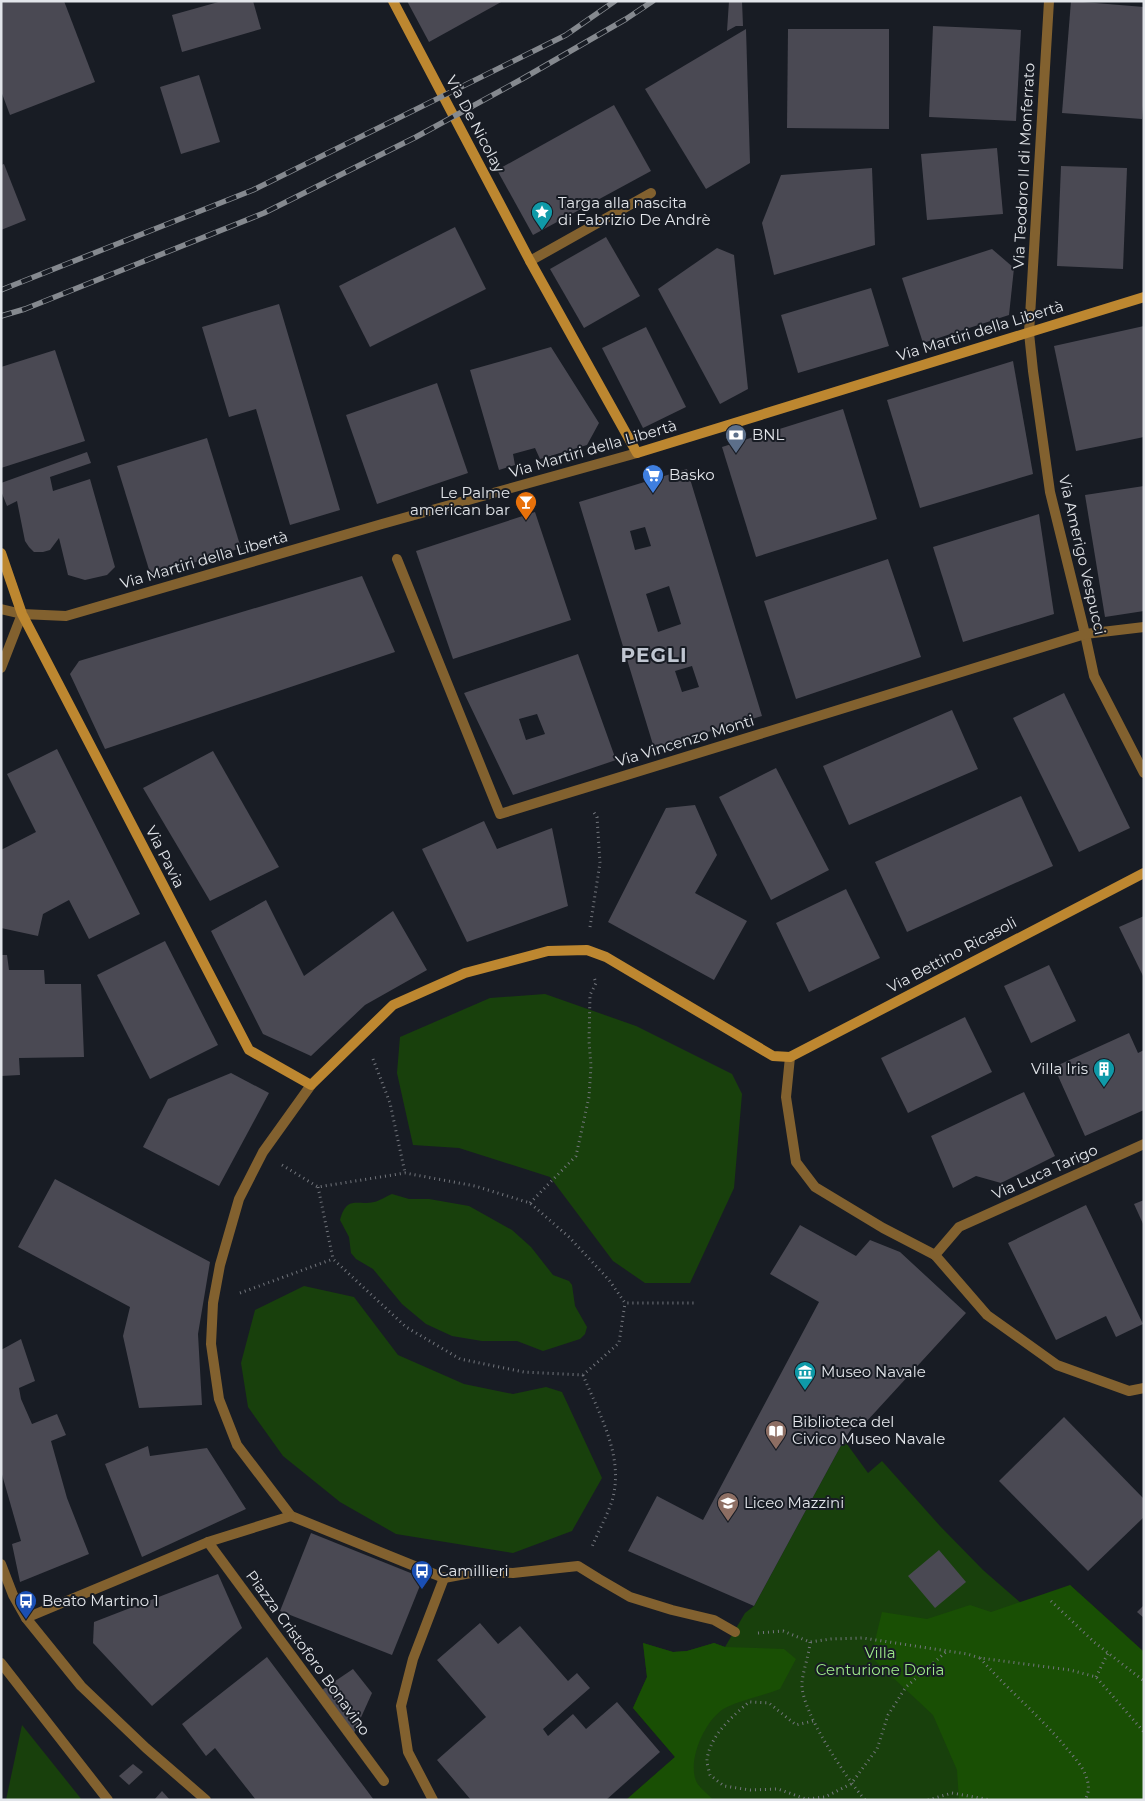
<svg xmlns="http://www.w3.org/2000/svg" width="1145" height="1801" viewBox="0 0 1145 1801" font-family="Montserrat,sans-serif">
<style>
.green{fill:#18400c}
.forest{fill:#194f04}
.building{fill:#4a4953;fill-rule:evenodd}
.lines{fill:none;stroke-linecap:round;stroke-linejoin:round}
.path{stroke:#73767d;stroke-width:3;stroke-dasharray:1 4;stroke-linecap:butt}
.lane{stroke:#82612f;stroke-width:10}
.street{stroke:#82612f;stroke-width:10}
.secondary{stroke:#bd8730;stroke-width:10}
.rail-casing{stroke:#85898f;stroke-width:5.5}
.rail{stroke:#181c24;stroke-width:4;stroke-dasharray:11;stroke-linecap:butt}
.labels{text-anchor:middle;stroke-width:4;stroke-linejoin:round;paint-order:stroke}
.street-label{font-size:15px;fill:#e2e5ea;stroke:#181c24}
.poi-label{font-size:15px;fill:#e2e5ea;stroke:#181c24;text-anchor:start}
.park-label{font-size:15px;fill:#9ee98a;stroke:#181c24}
.district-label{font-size:20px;font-weight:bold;letter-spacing:1px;fill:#c0c6d1;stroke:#181c24}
</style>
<rect width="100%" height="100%" fill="#181c24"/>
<g class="green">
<path d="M 545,994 L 636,1026 L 732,1074 L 742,1094 L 734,1188 L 690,1283 L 645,1283 L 613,1261 L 550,1177 L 459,1148 L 413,1145 L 397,1073 L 400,1037 L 490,998 Z"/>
<path d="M 392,1194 L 409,1199 L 429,1199 L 469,1206 L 512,1230 L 531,1247 L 553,1275 L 569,1281 L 572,1285 L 575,1306 L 587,1327 L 585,1334 L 580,1339 L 543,1351 L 517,1341 L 482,1341 L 452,1336 L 426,1324 L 402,1304 L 373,1269 L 356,1259 L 351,1253 L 349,1237 L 340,1220 C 347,1195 357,1206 374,1202 C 380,1201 386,1196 392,1194 Z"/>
<path d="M 304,1286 L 354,1297 L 398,1355 L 464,1384 L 513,1394 L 546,1387 L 562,1392 L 602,1478 L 572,1531 L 513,1553 L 396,1534 L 340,1502 L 283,1456 L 248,1407 L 241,1363 L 255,1310 Z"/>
<path d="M 844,1440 L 868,1473 L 882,1461 L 940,1526 L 983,1570 L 1036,1616 L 1070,1585 L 1144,1652 L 1144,1800 L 626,1800 L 675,1757 L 633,1708 L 647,1677 L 643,1643 L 673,1652 L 687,1651 L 714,1643 L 725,1647 L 745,1613 L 754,1606 Z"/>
<path d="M 22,1725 L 82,1800 L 6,1800 Z"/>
</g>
<g class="forest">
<path d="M 1070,1585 L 1144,1652 L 1144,1800 L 959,1800 L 957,1770 L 933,1715 L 871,1657 L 882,1612 L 927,1619 L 970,1605 L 991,1612 Z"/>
<path d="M 643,1643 L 673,1652 L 687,1651 L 714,1643 L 725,1647 L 784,1649 L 796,1659 L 780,1689 C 762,1696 741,1700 725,1708 C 705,1719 686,1762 697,1783 C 701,1789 709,1795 713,1800 L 626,1800 L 675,1757 L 633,1708 L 647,1677 Z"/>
</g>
<g class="building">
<path d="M 1,1 L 64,1 L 95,82 L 10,115 L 1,91 Z"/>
<path d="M 222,1 L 253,1 L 261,29 L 182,52 L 172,15 Z"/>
<path d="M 407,1 L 503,1 L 429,42 Z"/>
<path d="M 729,1 L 742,1 L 743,26 L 736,26 L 727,31 Z"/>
<path d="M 1071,1 L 1144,7 L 1144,94 L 1142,119 L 1062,113 Z"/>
<path d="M 933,26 L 1021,30 L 1016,121 L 929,117 Z"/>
<path d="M 746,29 L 750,163 L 706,189 L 645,89 Z"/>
<path d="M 788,29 L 889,29 L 889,129 L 787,128 Z"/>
<path d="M 199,75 L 220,142 L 181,154 L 160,87 Z"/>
<path d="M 614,105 L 651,171 L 533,235 L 497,170 Z"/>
<path d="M 997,148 L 1003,214 L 927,220 L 921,154 Z"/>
<path d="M 4,164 L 26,220 L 1,230 L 1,165 Z"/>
<path d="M 1061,166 L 1127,168 L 1123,269 L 1057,266 Z"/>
<path d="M 872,168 L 875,245 L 774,275 L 762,223 L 781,175 Z"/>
<path d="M 455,227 L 486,289 L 370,347 L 339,286 Z"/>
<path d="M 606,237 L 640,296 L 584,328 L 550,269 Z"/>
<path d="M 717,248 L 734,255 L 748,389 L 720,404 L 658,289 Z"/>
<path d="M 992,249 L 1014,268 L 1009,315 L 923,343 L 902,278 Z"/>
<path d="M 871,288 L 889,346 L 798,373 L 781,315 Z"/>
<path d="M 279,304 L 340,510 L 290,525 L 256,409 L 229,417 L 202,327 Z"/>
<path d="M 1144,326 L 1144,437 L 1076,451 L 1054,346 Z"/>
<path d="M 646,327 L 686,407 L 643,428 L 602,348 Z"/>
<path d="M 551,347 L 599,423 L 587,445 L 540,459 L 535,448 L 513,454 L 515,465 L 499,470 L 470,370 Z"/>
<path d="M 55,350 L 85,441 L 1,468 L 1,367 Z"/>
<path d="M 1013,361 L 1033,474 L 920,508 L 887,400 Z"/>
<path d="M 437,383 L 468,473 L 377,504 L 346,415 Z"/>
<path d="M 843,409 L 877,519 L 756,557 L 722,447 Z"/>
<path d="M 207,438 L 241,548 L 151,576 L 117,466 Z"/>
<path d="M 87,452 L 91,463 L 50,477 L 53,491 L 90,479 L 115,567 L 107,575 L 85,580 L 68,575 L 59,538 L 50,550 L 43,552 L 34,552 L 29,547 L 25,541 L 17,501 L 7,506 L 1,491 L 1,483 Z"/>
<path d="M 687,469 L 762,716 L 654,748 L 579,502 ZM 645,527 L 651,546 L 635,550 L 630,531 ZM 669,586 L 681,624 L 658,632 L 646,594 ZM 692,666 L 699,687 L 682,692 L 675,671 Z"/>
<path d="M 1144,486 L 1144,611 L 1105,617 L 1085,495 Z"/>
<path d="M 535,512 L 571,620 L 453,659 L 416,551 Z"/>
<path d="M 1039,514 L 1054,614 L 963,642 L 933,547 Z"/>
<path d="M 888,559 L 921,657 L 796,699 L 764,601 Z"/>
<path d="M 362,576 L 395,652 L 105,749 L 70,674 L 79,661 Z"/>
<path d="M 578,654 L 616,760 L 513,795 L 464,693 ZM 537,714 L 545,734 L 526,740 L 519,719 Z"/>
<path d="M 1064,693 L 1130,828 L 1079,852 L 1013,718 Z"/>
<path d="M 952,710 L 978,769 L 849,825 L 823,766 Z"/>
<path d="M 57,749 L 140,914 L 89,939 L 69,900 L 43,914 L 38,936 L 1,928 L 1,850 L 36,832 L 7,774 Z"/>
<path d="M 213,751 L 279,867 L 210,901 L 143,788 Z"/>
<path d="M 776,768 L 829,870 L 771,900 L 719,797 Z"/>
<path d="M 1021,796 L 1053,866 L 907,932 L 875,862 Z"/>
<path d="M 695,805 L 717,855 L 695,893 L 747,921 L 714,980 L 608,922 L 666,808 Z"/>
<path d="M 484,821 L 497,849 L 552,828 L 568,906 L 467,942 L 422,849 Z"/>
<path d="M 846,889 L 880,958 L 809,992 L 776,923 Z"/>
<path d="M 266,900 L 304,976 L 393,911 L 427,970 L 365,1005 L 311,1056 L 263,1034 L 211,931 Z"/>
<path d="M 1144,916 L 1144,978 L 1119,927 Z"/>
<path d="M 165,941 L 218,1045 L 150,1079 L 97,975 Z"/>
<path d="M 1,955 L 7,955 L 9,970 L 44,970 L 45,984 L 81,984 L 84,1057 L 19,1058 L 20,1075 L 1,1076 Z"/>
<path d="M 1049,965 L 1076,1021 L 1031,1043 L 1004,986 Z"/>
<path d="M 965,1017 L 992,1072 L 908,1113 L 881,1058 Z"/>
<path d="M 1129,1033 L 1138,1053 L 1144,1050 L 1144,1110 L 1085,1136 L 1054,1067 Z"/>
<path d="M 231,1073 L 269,1093 L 219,1186 L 143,1147 L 168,1099 Z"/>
<path d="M 1024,1092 L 1055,1156 L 1001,1183 L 976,1176 L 953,1188 L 931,1136 Z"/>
<path d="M 55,1179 L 210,1262 L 198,1334 L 202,1405 L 139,1408 L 123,1336 L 130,1307 L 18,1247 Z"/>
<path d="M 1144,1200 L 1144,1226 L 1134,1204 Z"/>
<path d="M 1086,1205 L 1143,1324 L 1116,1337 L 1106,1316 L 1056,1340 L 1008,1243 Z"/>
<path d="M 800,1225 L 856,1256 L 870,1240 L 900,1252 L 966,1313 L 866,1422 L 860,1416 L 844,1440 L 754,1606 L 628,1551 L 657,1496 L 703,1520 L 811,1317 L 819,1302 L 770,1274 Z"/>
<path d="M 21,1339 L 35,1381 L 19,1388 L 21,1399 L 32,1424 L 57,1414 L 66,1435 L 51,1441 L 67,1498 L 89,1554 L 20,1582 L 12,1544 L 21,1541 L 1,1471 L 1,1350 Z"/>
<path d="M 1064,1417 L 1144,1499 L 1144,1517 L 1088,1571 L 999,1481 Z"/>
<path d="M 148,1446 L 150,1456 L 207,1448 L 246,1509 L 142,1557 L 105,1464 Z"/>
<path d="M 311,1533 L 423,1578 L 392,1655 L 280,1611 Z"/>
<path d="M 939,1550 L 966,1582 L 935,1608 L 908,1576 Z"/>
<path d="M 218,1574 L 242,1628 L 152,1706 L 93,1643 L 94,1622 Z"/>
<path d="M 1144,1605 L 1144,1618 L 1137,1612 Z"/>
<path d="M 480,1623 L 498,1644 L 520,1626 L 568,1681 L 577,1673 L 590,1688 L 543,1729 L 548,1736 L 573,1714 L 586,1729 L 617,1702 L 660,1752 L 606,1800 L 471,1800 L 437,1760 L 486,1717 L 437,1660 Z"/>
<path d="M 267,1657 L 374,1800 L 256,1800 L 215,1748 L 206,1756 L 182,1724 Z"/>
<path d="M 353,1669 L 372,1693 L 354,1733 L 322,1690 Z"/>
<path d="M 133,1764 L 143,1772 L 129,1785 L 119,1776 Z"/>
<path d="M 162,1791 L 170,1800 L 154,1800 Z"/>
</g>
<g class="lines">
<g class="path">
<path d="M 590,927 L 600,863 L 597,817 L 593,811"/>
<path d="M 373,1059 L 390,1103 L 405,1173"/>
<path d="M 282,1165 L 318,1187 L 405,1173 L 475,1186 L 530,1203 L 569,1237 L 609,1280 L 625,1303 L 696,1303"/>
<path d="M 318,1187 L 333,1259 L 406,1327 L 460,1359 L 524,1372 L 583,1375 L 619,1343 L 625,1303"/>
<path d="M 530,1203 L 576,1156 L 589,1097 L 591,1066 L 589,1041 L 590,995 L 596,983 L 594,977"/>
<path d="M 240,1293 L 333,1259"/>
<path d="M 583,1375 C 599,1414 625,1457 612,1501 C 607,1516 598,1532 592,1547"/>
<path d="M 1051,1601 L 1094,1642 L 1144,1681"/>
<path d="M 758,1633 L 783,1631 L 810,1642 L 831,1639 L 863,1638 L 967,1654 L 980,1658 L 1070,1670 L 1096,1677 L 1144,1732"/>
<path d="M 810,1642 C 809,1656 803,1670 802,1683 C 800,1710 847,1779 865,1800"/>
<path d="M 980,1658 C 1008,1690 1041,1717 1068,1750 C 1074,1757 1082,1766 1085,1774 C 1089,1783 1090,1791 1085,1800"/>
<path d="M 1096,1677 L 1108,1653"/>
<path d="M 813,1721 L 796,1725 L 769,1703 L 749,1702 C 732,1717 710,1735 707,1760 C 707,1764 709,1771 710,1775 L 724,1786 L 750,1790 L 778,1789 L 806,1799 L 825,1797 L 851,1784 L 877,1749 L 888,1715 L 906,1687 L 947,1651"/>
<path d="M 928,1800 L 952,1793 L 991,1800"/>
</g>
<path class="lane" d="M 208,1542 L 384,1781"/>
<g class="street">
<path d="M 1049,1 L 1029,333 L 1033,371 L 1050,492 L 1085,634 L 1094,676 L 1144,773"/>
<path d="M 530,261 L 651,193"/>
<path d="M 397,559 L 500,814 L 1085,634 L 1144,627"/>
<path d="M 1,609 L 22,614 L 66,616 L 382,524 L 637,453"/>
<path d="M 1,668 L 22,614"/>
<path d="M 790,1057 L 786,1097 L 796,1162 L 815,1187 L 883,1228 L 935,1255"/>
<path d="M 311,1085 L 263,1152 L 239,1199 L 220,1265 L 213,1303 L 211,1344 L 219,1399 L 237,1445 L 291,1516 L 444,1578 L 476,1572 L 513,1573 L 578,1566 L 599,1579 L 630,1597 L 672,1610 L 714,1620 L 735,1632"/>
<path d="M 1144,1144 L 959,1227 L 935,1255 L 987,1315 L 1057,1365 L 1129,1391 L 1144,1388"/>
<path d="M 1,1564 L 13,1595 L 26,1618 L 81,1686 L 146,1748 L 206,1800"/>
<path d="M 26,1618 L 208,1542 L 291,1516"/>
<path d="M 1,1663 L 108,1800"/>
<path d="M 433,1800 L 408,1752 L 401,1706 L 413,1659 L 444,1578"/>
</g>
<g class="secondary">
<path d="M 393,1 L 530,261 L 637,453 L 1144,297"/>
<path d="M 1,553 L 22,614 L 249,1050 L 311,1085 L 393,1005 L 465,973 L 548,951 L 587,950 L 606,957 L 773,1056 L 790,1057 L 1144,873"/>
</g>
<g class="rail-casing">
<g id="rail">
<path d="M 1,290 L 253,190 L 566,35 L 615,1"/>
<path d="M 1,316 L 25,309 L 264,213 L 416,137 L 522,79 L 626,19 L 653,1"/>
</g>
</g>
<use href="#rail" class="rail"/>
</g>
<defs>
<g id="sight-pin" transform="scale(1.125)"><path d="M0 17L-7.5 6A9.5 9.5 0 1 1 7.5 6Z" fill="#0f9aa8" stroke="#181c24"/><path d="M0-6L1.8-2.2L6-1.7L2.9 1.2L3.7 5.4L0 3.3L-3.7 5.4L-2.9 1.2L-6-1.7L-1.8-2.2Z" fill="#fff"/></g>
<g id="bank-pin" transform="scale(1.125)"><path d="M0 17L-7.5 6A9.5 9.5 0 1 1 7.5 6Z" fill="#5c6f8a" stroke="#181c24"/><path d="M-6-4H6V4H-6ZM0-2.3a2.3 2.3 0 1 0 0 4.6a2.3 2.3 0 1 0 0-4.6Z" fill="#fff"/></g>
<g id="supermarket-pin" transform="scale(1.125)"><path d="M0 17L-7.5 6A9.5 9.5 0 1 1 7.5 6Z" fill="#3f7fe0" stroke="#181c24"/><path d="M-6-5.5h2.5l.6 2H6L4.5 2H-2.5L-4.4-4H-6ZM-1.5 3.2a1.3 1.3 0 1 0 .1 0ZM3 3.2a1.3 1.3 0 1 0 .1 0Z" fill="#fff"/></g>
<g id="bar-pin" transform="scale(1.125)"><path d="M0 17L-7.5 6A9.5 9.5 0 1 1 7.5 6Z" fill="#e8710a" stroke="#181c24"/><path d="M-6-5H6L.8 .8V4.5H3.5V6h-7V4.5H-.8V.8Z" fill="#fff"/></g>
<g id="building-pin" transform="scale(1.125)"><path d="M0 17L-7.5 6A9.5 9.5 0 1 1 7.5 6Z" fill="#0f9aa8" stroke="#181c24"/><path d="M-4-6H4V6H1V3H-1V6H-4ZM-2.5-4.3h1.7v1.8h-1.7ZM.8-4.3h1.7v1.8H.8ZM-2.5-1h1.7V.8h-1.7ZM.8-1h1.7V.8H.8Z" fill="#fff"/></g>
<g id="museum-pin" transform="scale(1.125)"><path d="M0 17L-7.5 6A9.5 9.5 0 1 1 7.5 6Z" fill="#0f9aa8" stroke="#181c24"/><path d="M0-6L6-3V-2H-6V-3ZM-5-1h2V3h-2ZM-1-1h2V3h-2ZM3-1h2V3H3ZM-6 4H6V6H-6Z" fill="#fff"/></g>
<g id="library-pin" transform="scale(1.125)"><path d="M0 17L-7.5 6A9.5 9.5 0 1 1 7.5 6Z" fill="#8d6e63" stroke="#181c24"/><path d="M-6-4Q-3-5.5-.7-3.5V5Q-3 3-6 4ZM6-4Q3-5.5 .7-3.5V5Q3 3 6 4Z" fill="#fff"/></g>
<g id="school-pin" transform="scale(1.125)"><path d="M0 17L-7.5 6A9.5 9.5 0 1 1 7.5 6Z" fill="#8d6e63" stroke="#181c24"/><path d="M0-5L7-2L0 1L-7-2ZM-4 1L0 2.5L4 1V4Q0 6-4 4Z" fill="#fff"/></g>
<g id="bus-pin" transform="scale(1.125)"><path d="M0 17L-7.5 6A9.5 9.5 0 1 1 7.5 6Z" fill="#1a4fb4" stroke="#181c24"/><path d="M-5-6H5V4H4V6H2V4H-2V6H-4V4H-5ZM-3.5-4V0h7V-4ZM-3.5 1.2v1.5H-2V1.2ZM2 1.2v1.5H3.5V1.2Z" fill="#fff"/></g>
</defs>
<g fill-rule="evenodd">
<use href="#sight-pin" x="542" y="212"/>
<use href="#bank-pin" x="736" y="435"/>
<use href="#supermarket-pin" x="653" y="475"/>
<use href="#bar-pin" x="526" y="502"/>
<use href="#building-pin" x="1104" y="1069"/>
<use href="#museum-pin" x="805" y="1372"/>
<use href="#library-pin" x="776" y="1431"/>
<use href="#school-pin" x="728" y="1503"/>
<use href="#bus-pin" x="422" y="1571"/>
<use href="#bus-pin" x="26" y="1601"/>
</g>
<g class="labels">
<g class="street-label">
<text transform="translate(475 124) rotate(62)" y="5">Via De Nicolay</text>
<text transform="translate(1024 166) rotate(-87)" y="5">Via Teodoro II di Monferrato</text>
<text transform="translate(980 331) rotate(-17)" y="5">Via Martiri della Libertà</text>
<text transform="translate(593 449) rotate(-16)" y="5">Via Martiri della Libertà</text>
<text transform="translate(1082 555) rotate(77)" y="5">Via Amerigo Vespucci</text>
<text transform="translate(204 560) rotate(-16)" y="5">Via Martiri della Libertà</text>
<text transform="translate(685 741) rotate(-17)" y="5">Via Vincenzo Monti</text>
<text transform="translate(165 857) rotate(63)" y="5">Via Pavia</text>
<text transform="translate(952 955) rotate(-28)" y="5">Via Bettino Ricasoli</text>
<text transform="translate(1045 1172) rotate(-24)" y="5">Via Luca Tarigo</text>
<text transform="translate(308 1653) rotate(54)" y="5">Piazza Cristoforo Bonavino</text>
</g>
<g class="poi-label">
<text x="558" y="208">Targa alla nascita<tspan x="558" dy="17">di Fabrizio De Andrè</tspan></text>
<text x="752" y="440">BNL</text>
<text x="669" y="480">Basko</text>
<text x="510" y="498" text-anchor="end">Le Palme<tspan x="510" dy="17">american bar</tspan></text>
<text x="1088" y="1074" text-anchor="end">Villa Iris</text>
<text x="821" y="1377">Museo Navale</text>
<text x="792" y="1427">Biblioteca del<tspan x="792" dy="17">Civico Museo Navale</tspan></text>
<text x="744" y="1508">Liceo Mazzini</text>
<text x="438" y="1576">Camillieri</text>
<text x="42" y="1606">Beato Martino 1</text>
</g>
<g class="park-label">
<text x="880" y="1658">Villa<tspan x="880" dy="17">Centurione Doria</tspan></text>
</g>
<g class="district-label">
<text x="654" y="662">PEGLI</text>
</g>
</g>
<rect width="1145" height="1801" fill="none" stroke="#e2e5ea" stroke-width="5"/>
</svg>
